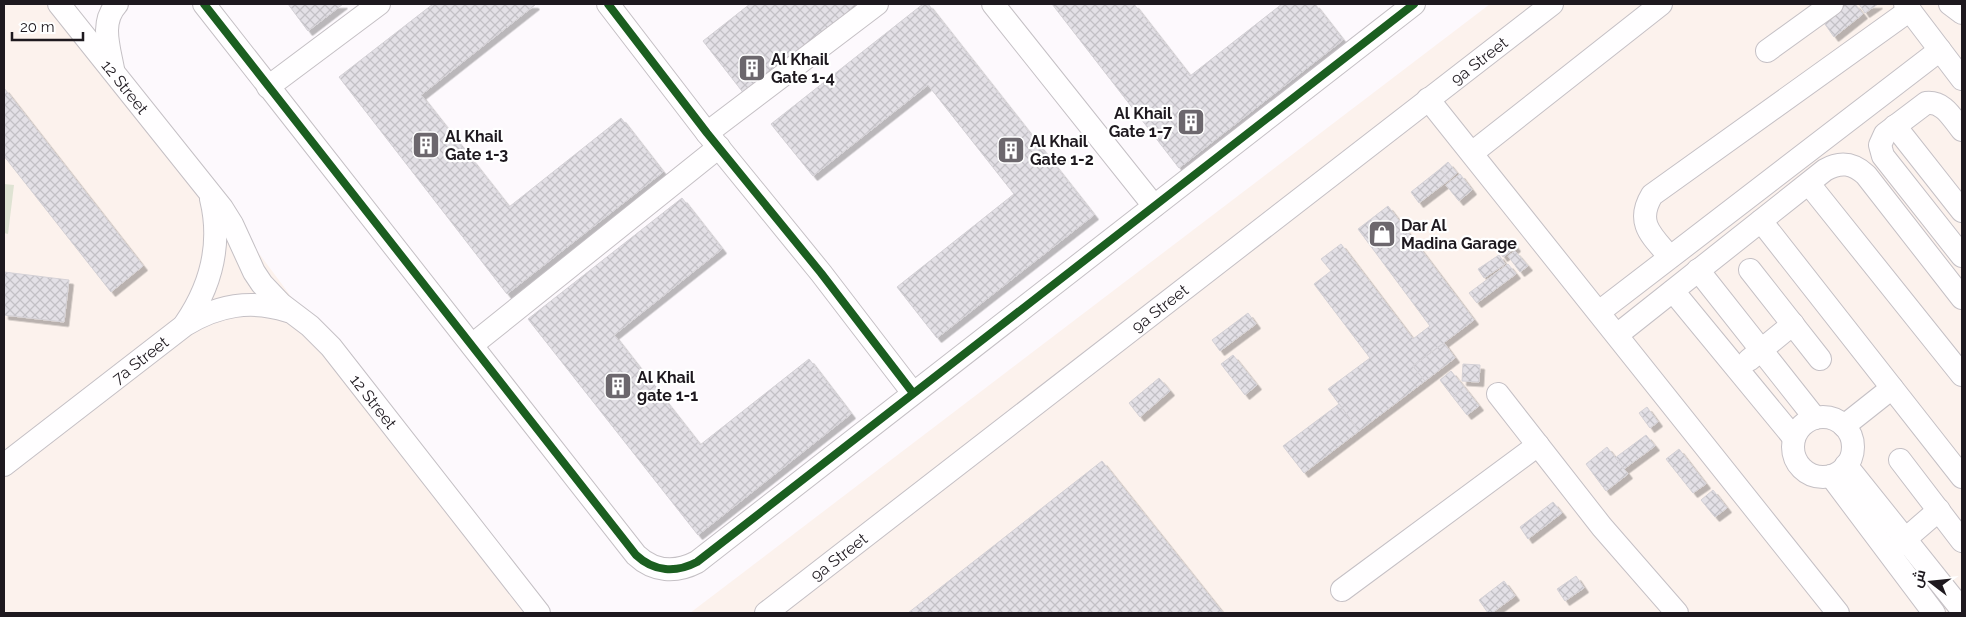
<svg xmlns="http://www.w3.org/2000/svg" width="1966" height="617" viewBox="0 0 1966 617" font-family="Raleway,Cairo,sans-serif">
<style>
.industrial{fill:#fcf2ed}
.park{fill:#dfe3d3}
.building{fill:url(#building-cross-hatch);stroke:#d4d1d6;filter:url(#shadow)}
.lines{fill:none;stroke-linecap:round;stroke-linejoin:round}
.minor-casing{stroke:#c5c0c5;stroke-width:24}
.minor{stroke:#fffeff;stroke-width:22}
.cycleway-casing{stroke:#fff;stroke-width:11}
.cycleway{stroke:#1b5e20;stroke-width:8}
.labels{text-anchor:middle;stroke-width:4.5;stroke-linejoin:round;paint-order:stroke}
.poi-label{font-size:16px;font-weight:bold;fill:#1e191f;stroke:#fff;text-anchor:start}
.street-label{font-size:16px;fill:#1e191f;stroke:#fff}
</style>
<defs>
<pattern id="building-cross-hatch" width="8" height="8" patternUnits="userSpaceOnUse" patternTransform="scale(1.25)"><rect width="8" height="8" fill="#e3e0e6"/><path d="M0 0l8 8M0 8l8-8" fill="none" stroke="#c2c0c5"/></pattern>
<filter id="shadow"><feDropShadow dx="4.5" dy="4.5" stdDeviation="0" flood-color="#0004"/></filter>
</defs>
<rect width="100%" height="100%" fill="#fdf9fd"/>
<g class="industrial">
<path d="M 4,4 L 73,4 L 527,613 L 4,613 Z"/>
<path d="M 1490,4 L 1962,4 L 1962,613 L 690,613 Z"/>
</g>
<path class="park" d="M 4,184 L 14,185 L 8,234 L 4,233 Z"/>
<g class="building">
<path d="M 288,4 L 343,4 L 308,31 Z"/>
<path d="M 433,4 L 534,4 L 535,5 L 421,95 L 509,207 L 621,118 L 663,172 L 507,294 L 339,77 Z"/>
<path d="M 750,4 L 859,4 L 745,95 L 703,41 Z"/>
<path d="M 923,4 L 928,4 L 1094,215 L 937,338 L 897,287 L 1014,194 L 928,85 L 813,176 L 771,124 Z"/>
<path d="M 1052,4 L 1134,4 L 1190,76 L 1282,4 L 1315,4 L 1343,40 L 1179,168 Z"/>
<path d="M 1844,4 L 1855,4 L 1863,14 L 1834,37 L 1822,20 Z"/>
<path d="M 1859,4 L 1878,4 L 1865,13 Z"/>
<path d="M 4,88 L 143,266 L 111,292 L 4,156 Z"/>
<path d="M 1448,162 L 1457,173 L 1449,180 L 1440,169 Z"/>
<path d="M 1440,169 L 1449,180 L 1419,203 L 1411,192 Z"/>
<path d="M 1460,174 L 1472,190 L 1459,201 L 1446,185 Z"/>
<path d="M 682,198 L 722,249 L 614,335 L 700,445 L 809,359 L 851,414 L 698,535 L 528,319 Z"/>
<path d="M 1388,206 L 1474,320 L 1413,366 L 1425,381 L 1359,431 L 1328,389 L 1370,358 L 1314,284 L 1331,271 L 1321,259 L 1341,244 L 1413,339 L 1430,326 L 1358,229 Z"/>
<path d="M 1510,239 L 1516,247 L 1503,257 L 1497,248 Z"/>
<path d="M 1515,251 L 1528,266 L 1520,272 L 1508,256 Z"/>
<path d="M 1499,255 L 1505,264 L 1484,278 L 1478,269 Z"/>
<path d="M 1508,264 L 1516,274 L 1477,303 L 1469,293 Z"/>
<path d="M 4,272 L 69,280 L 64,322 L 4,315 Z"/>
<path d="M 1248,313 L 1256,324 L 1220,351 L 1212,340 Z"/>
<path d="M 1444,343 L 1455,358 L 1425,381 L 1413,366 Z"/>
<path d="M 1233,355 L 1257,385 L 1245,395 L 1221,364 Z"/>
<path d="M 1463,364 L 1480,365 L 1479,382 L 1462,381 Z"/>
<path d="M 1451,371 L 1464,387 L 1453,397 L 1440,380 Z"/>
<path d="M 1159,378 L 1170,391 L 1140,417 L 1129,403 Z"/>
<path d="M 1464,387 L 1479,406 L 1467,415 L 1453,397 Z"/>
<path d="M 1339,404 L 1359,431 L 1304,473 L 1283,446 Z"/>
<path d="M 1647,407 L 1658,422 L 1650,428 L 1639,413 Z"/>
<path d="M 1646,435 L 1655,446 L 1624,469 L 1615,458 Z"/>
<path d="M 1607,447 L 1628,474 L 1606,491 L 1586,464 Z"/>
<path d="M 1679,449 L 1706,484 L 1693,493 L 1666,459 Z"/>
<path d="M 1102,461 L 1223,613 L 908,613 Z"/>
<path d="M 1713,490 L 1727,508 L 1715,517 L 1701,500 Z"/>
<path d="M 1553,502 L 1562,513 L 1528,539 L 1520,527 Z"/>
<path d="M 1576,576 L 1584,588 L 1565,601 L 1557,589 Z"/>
<path d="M 1504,581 L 1515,596 L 1492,613 L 1488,613 L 1479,600 Z"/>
</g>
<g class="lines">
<g class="minor-casing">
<g id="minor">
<path id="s1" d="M 59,4 L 222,208 L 232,224 L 254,272 L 262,284 L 281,304 L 310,326 L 331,347 L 539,613"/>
<path d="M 204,4 L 636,555 C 654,572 676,573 697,562 L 1414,4"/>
<path d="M 608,4 L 707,133 L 821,273 L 913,393"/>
<path d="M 993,4 L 1154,206"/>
<path d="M 1905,4 L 1962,79"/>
<path d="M 1950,4 L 1962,13"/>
<path d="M 1767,51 L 1832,4"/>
<path d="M 113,69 C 109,47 100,22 117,4"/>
<path d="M 268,87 L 379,4"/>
<path d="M 1428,99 L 1838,613"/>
<path d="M 1895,126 L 1962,211"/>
<path d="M 1962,130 C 1952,118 1944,101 1926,103 L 1885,134 L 1880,145 L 1883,156 L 1962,256"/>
<path d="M 707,133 L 877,4"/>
<path d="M 1472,153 L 1661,4"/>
<path d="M 1809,184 L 1962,375"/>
<path d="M 1761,221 L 1962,477"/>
<path d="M 1670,257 C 1652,236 1635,223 1652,195 L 1910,10"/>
<path d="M 1698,270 L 1815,418"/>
<path d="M 1750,270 L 1820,359"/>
<path d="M 1673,291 L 1794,438"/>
<path d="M 1599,312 L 1940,50"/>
<path d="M 185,324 C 211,286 222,244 211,199"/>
<path d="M 1617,335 L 1825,170 C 1841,161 1853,163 1866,175 L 1962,298"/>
<path d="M 472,345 L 719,147"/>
<path d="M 1749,360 L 1793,324"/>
<path d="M 1498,394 L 1602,527 L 1677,613"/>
<circle cx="1823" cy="447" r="30"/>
<path d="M 1844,426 L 1892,388"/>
<path d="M 1900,460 L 1962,541"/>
<path id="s2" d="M 4,465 L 185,325 C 218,305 251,299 288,311"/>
<path d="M 1846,465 L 1962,610"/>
<path d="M 1831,476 L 1934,613"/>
<path d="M 1895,548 L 1939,510"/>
<path d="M 1342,590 L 1538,445"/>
<path id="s3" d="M 766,613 L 1552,4"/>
</g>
</g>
<use href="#minor" class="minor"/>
<g class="cycleway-casing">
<g id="cycleway">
<path d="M 204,4 L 636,555 C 654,572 676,573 697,562 L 1414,4"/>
<path d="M 608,4 L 707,133 L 821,273 L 913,393"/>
</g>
</g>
<use href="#cycleway" class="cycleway"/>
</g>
<defs>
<g id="building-square" transform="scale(1.4375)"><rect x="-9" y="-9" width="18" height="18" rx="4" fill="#6c676d" stroke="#fff"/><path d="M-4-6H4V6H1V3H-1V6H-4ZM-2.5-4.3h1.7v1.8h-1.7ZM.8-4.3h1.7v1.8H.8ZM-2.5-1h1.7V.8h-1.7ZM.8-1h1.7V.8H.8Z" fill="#fff"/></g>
<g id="shop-square" transform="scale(1.4375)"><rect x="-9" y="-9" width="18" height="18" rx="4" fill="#6c676d" stroke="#fff"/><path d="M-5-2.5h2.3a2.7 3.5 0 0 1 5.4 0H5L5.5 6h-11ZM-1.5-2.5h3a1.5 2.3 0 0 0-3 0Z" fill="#fff"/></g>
</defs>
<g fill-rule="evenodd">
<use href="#building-square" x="752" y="68"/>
<use href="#building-square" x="1191" y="122"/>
<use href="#building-square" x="426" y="145"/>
<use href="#building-square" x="1011" y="150"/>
<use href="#shop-square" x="1382" y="234"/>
<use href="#building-square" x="618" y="386"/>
</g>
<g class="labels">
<g class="poi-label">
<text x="771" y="65">Al Khail<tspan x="771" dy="18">Gate 1-4</tspan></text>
<text x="1172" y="119" text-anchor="end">Al Khail<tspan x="1172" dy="18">Gate 1-7</tspan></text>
<text x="445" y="142">Al Khail<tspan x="445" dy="18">Gate 1-3</tspan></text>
<text x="1030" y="147">Al Khail<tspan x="1030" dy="18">Gate 1-2</tspan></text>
<text x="1401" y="231">Dar Al<tspan x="1401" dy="18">Madina Garage</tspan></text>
<text x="637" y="383">Al Khail<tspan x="637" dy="18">gate 1-1</tspan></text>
</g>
<g class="street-label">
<text dy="6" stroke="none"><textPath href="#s3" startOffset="902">9a Street</textPath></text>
<text dy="6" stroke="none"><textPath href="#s1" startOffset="106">12 Street</textPath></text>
<text dy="6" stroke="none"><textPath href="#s3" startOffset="498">9a Street</textPath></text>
<text dy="6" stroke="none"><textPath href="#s2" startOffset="172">7a Street</textPath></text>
<text dy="6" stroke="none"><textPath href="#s1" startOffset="510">12 Street</textPath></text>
<text dy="6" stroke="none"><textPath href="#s3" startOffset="92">9a Street</textPath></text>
</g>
</g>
<rect width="1966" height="617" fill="none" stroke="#1e191f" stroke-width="10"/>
<g transform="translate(1931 582) rotate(286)" stroke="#ffffff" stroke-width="4" paint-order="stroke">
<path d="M0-4L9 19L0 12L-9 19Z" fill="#1e191f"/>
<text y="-8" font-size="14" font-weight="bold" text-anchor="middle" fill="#1e191f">ش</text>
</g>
<path d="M12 32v8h71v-8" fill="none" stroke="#1e191f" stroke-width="2.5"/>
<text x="20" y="32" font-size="15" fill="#1e191f" stroke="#ffffff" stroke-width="4" paint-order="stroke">20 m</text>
</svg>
